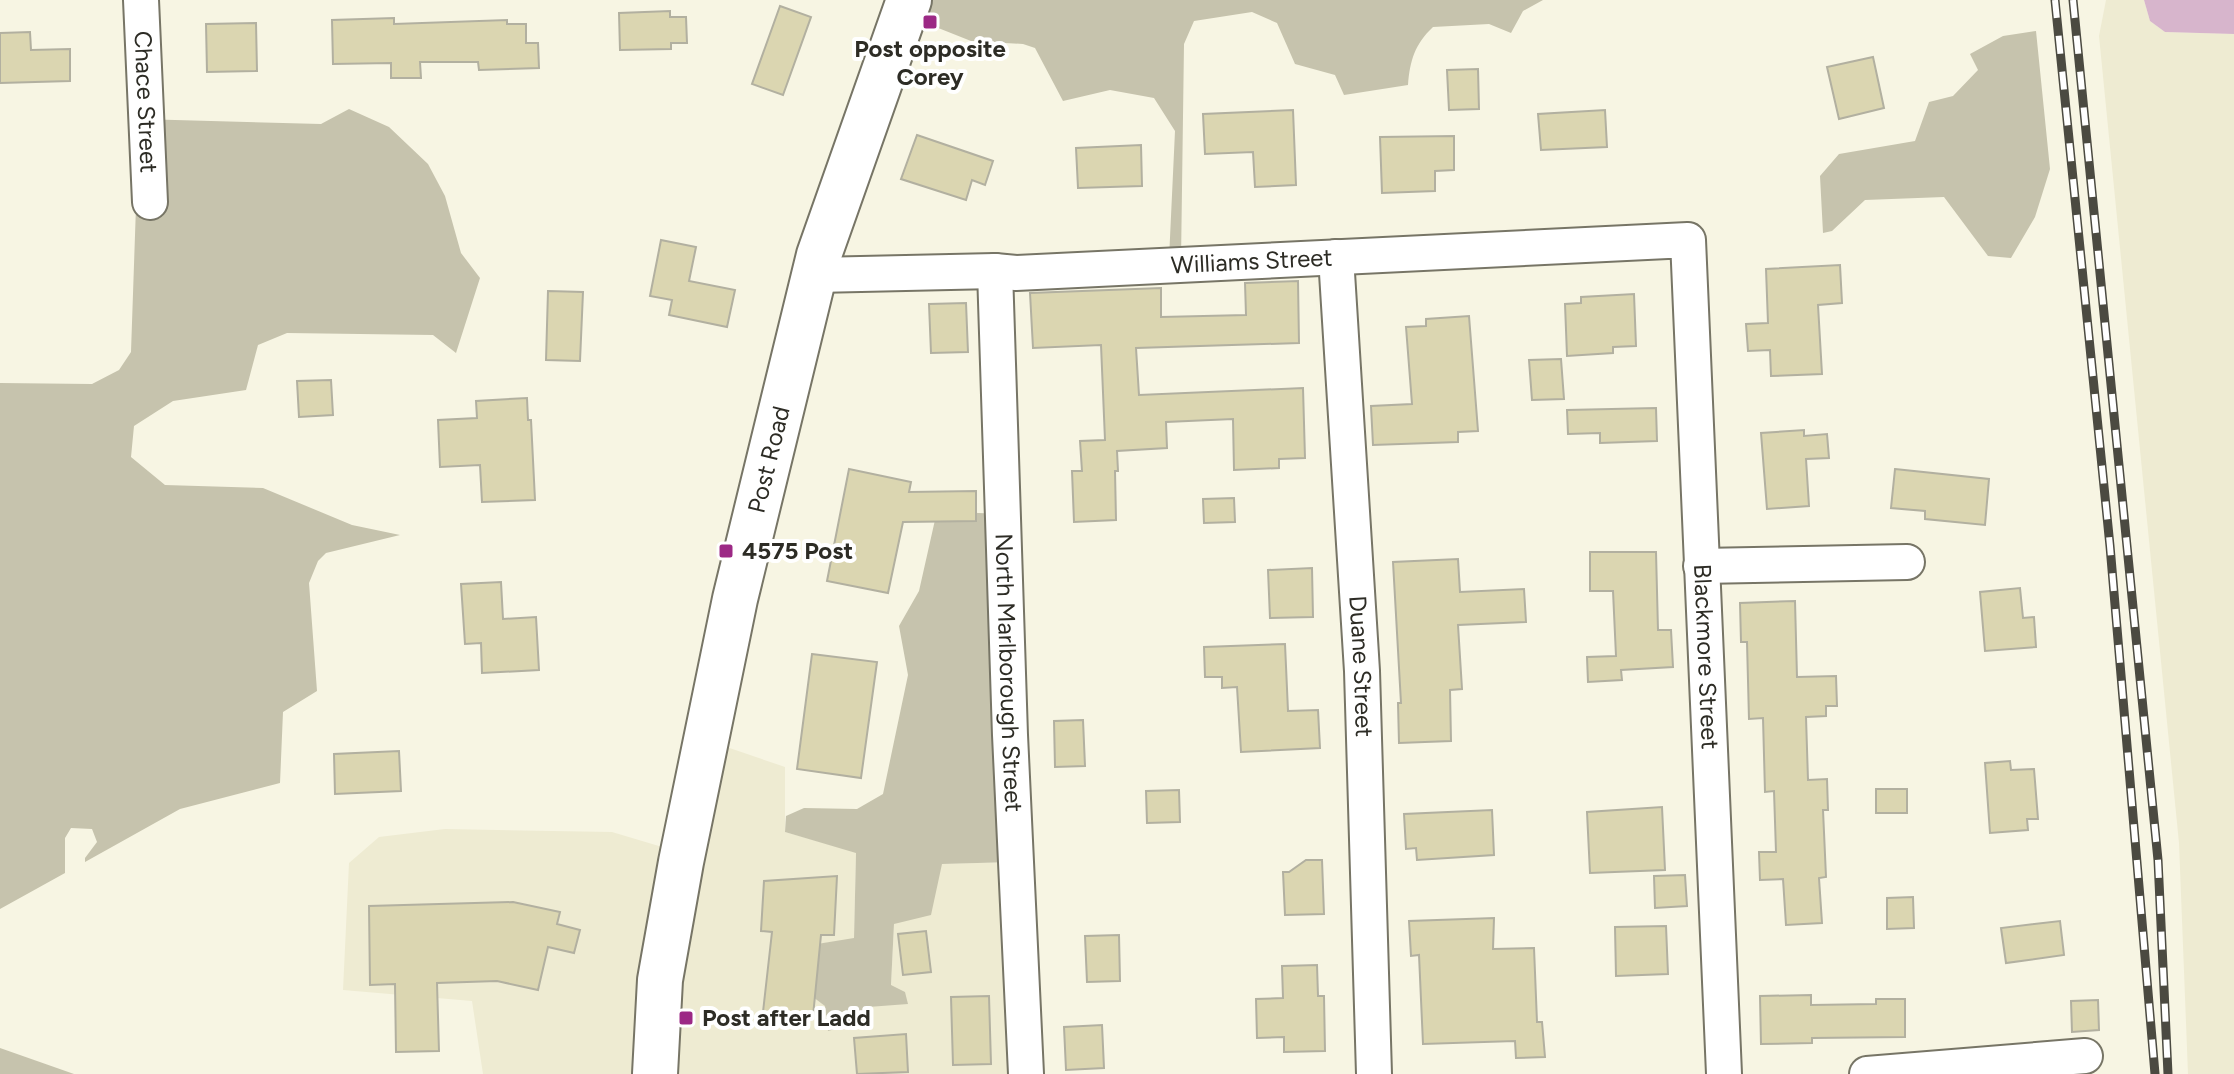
<svg xmlns="http://www.w3.org/2000/svg" width="2234" height="1074" viewBox="0 0 2234 1074" font-family="Figtree,sans-serif">
<style>
.built{fill:#eeebd2}
.green{fill:#c6c3ad}
.water{fill:#d7b5cc}
.building{fill:#dbd6b1;stroke:#b2b0a0;stroke-width:2}
.lines{fill:none;stroke-linecap:round;stroke-linejoin:round}
.minor-casing{stroke:#777566;stroke-width:38}
.major-casing{stroke:#777566;stroke-width:48}
.minor{stroke:#fff;stroke-width:34}
.major{stroke:#fff;stroke-width:44}
.rail-casing{stroke:#4b4a41;stroke-width:9}
.rail{stroke:#fff;stroke-width:6;stroke-dasharray:18;stroke-linecap:butt}
.poi-dot{fill:#9c2985;stroke:#fff;stroke-width:3}
.labels{text-anchor:middle;stroke-width:8;stroke-linejoin:round;paint-order:stroke}
.poi-label{font-size:24px;font-weight:bold;fill:#2d2c25;stroke:#fff;text-anchor:start}
.street-label{font-size:24px;fill:#2d2c25;stroke:#fff}
</style>
<rect width="100%" height="100%" fill="#f7f5e3"/>
<g class="built">
<path d="M 2106,0 L 2144,0 L 2150,21 L 2165,32 L 2234,34 L 2234,1074 L 2188,1074 L 2179,843 L 2099,36 Z"/>
<path d="M 709,741 L 785,767 L 785,832 L 856,852 L 854,939 L 811,945 L 868,1007 L 891,986 L 894,924 L 942,864 L 1013,862 L 1023,1074 L 483,1074 L 472,1001 L 343,990 L 349,863 L 379,837 L 445,829 L 612,832 L 679,852 Z"/>
</g>
<g class="green">
<path d="M 908,0 L 1543,0 L 1523,11 L 1511,33 L 1489,24 L 1433,27 C 1415,44 1410,60 1408,85 L 1344,95 L 1335,75 L 1295,64 L 1277,23 L 1252,12 L 1194,21 L 1184,44 L 1181,261 L 1169,259 L 1175,131 L 1154,98 L 1110,90 L 1063,101 L 1035,48 L 1023,44 L 971,41 L 903,14 Z"/>
<path d="M 2036,31 L 2050,169 L 2035,217 L 2011,258 L 1988,256 L 1944,197 L 1865,200 L 1832,231 L 1823,233 L 1820,176 L 1839,154 L 1915,141 L 1929,102 L 1953,96 L 1978,70 L 1970,54 L 2003,36 Z"/>
<path d="M 349,109 L 389,127 L 428,164 L 445,196 L 461,253 L 480,278 L 456,353 L 433,335 L 287,333 L 258,345 L 246,390 L 173,401 L 134,426 L 131,457 L 165,485 L 263,488 L 352,525 L 400,535 L 326,553 L 318,561 L 309,583 L 317,691 L 283,712 L 280,783 L 180,809 L 85,862 L 85,858 L 97,842 L 92,829 L 71,828 L 65,838 L 65,873 L 0,909 L 0,383 L 92,384 L 119,370 L 131,352 L 139,119 L 321,124 Z"/>
<path d="M 937,511 L 1000,514 L 1013,862 L 942,864 L 931,915 L 894,924 L 891,985 L 905,992 L 908,1004 L 868,1007 L 861,1022 L 828,1031 L 825,1006 L 809,994 L 811,945 L 854,938 L 856,853 L 785,832 L 786,816 L 804,808 L 857,809 L 883,794 L 908,675 L 899,626 L 919,591 Z"/>
<path d="M 0,1048 L 74,1074 L 0,1074 Z"/>
</g>
<path class="water" d="M 2144,0 L 2234,0 L 2234,34 L 2165,32 L 2150,21 Z"/>
<g class="building">
<path d="M 780,6 L 811,17 L 783,95 L 752,84 Z"/>
<path d="M 670,11 L 670,17 L 686,17 L 687,43 L 671,43 L 671,49 L 620,50 L 619,13 Z"/>
<path d="M 394,18 L 394,24 L 507,20 L 507,24 L 526,24 L 526,43 L 538,43 L 539,68 L 479,70 L 478,62 L 420,62 L 421,78 L 391,78 L 391,63 L 333,64 L 332,20 Z"/>
<path d="M 256,23 L 257,71 L 207,72 L 206,24 Z"/>
<path d="M 30,32 L 31,50 L 70,49 L 70,81 L 0,83 L 0,33 Z"/>
<path d="M 1873,57 L 1884,108 L 1839,119 L 1827,67 Z"/>
<path d="M 1478,69 L 1479,109 L 1449,110 L 1447,70 Z"/>
<path d="M 1293,110 L 1296,185 L 1255,187 L 1253,152 L 1205,154 L 1203,114 Z"/>
<path d="M 1605,110 L 1607,147 L 1541,150 L 1538,114 Z"/>
<path d="M 917,135 L 993,161 L 985,185 L 972,180 L 966,200 L 901,179 Z"/>
<path d="M 1454,136 L 1454,170 L 1435,171 L 1435,191 L 1382,193 L 1380,137 Z"/>
<path d="M 1141,145 L 1142,186 L 1078,188 L 1076,148 Z"/>
<path d="M 661,240 L 696,247 L 689,281 L 735,290 L 727,327 L 669,315 L 672,300 L 650,296 Z"/>
<path d="M 1840,265 L 1842,303 L 1818,305 L 1822,374 L 1771,376 L 1770,350 L 1748,351 L 1746,324 L 1768,323 L 1766,269 Z"/>
<path d="M 1298,281 L 1299,343 L 1136,348 L 1139,395 L 1303,388 L 1305,458 L 1279,459 L 1279,468 L 1234,470 L 1233,419 L 1166,422 L 1167,448 L 1117,451 L 1118,471 L 1115,471 L 1116,520 L 1074,522 L 1072,471 L 1082,471 L 1080,441 L 1105,440 L 1101,345 L 1033,348 L 1030,293 L 1161,288 L 1161,317 L 1246,315 L 1245,283 Z"/>
<path d="M 548,291 L 583,292 L 580,361 L 546,360 Z"/>
<path d="M 1634,294 L 1636,346 L 1613,347 L 1613,353 L 1567,356 L 1565,304 L 1581,303 L 1581,297 Z"/>
<path d="M 966,303 L 968,352 L 931,353 L 929,304 Z"/>
<path d="M 1469,316 L 1478,431 L 1458,432 L 1458,442 L 1373,445 L 1371,406 L 1412,404 L 1406,327 L 1426,326 L 1426,319 Z"/>
<path d="M 1561,359 L 1564,399 L 1532,400 L 1529,360 Z"/>
<path d="M 331,380 L 333,415 L 299,417 L 297,381 Z"/>
<path d="M 527,398 L 528,420 L 531,420 L 535,500 L 482,502 L 480,465 L 440,467 L 438,420 L 477,418 L 476,401 Z"/>
<path d="M 1656,408 L 1657,441 L 1600,443 L 1600,433 L 1568,434 L 1567,410 Z"/>
<path d="M 1804,430 L 1804,436 L 1827,434 L 1829,458 L 1806,459 L 1809,506 L 1767,509 L 1761,433 Z"/>
<path d="M 849,469 L 911,482 L 909,492 L 976,491 L 976,521 L 903,522 L 888,593 L 827,581 Z"/>
<path d="M 1895,469 L 1989,479 L 1985,525 L 1925,519 L 1925,511 L 1891,508 Z"/>
<path d="M 1234,498 L 1235,522 L 1204,523 L 1203,499 Z"/>
<path d="M 1590,552 L 1656,552 L 1658,630 L 1671,630 L 1673,667 L 1621,670 L 1622,680 L 1588,682 L 1587,657 L 1616,656 L 1613,591 L 1590,591 Z"/>
<path d="M 1458,559 L 1460,592 L 1524,589 L 1526,622 L 1458,625 L 1462,689 L 1450,690 L 1451,741 L 1399,743 L 1398,703 L 1401,703 L 1393,562 Z"/>
<path d="M 1312,568 L 1313,617 L 1270,618 L 1268,570 Z"/>
<path d="M 501,582 L 503,619 L 536,617 L 539,670 L 482,673 L 481,643 L 465,644 L 461,584 Z"/>
<path d="M 2020,588 L 2023,618 L 2034,617 L 2036,647 L 1985,651 L 1980,592 Z"/>
<path d="M 1795,601 L 1797,677 L 1836,676 L 1837,706 L 1826,706 L 1826,716 L 1806,717 L 1808,780 L 1827,779 L 1828,810 L 1823,810 L 1826,877 L 1819,878 L 1822,923 L 1786,925 L 1783,879 L 1760,880 L 1759,852 L 1776,852 L 1774,791 L 1765,792 L 1763,718 L 1749,719 L 1747,642 L 1741,642 L 1740,603 Z"/>
<path d="M 1285,644 L 1288,711 L 1318,710 L 1320,748 L 1241,752 L 1237,687 L 1222,688 L 1222,677 L 1205,677 L 1204,647 Z"/>
<path d="M 812,654 L 877,662 L 861,778 L 797,769 Z"/>
<path d="M 1083,720 L 1085,766 L 1055,767 L 1054,721 Z"/>
<path d="M 399,751 L 401,791 L 335,794 L 334,754 Z"/>
<path d="M 2010,761 L 2011,770 L 2034,769 L 2038,819 L 2027,819 L 2028,830 L 1990,833 L 1985,763 Z"/>
<rect x="1876" y="789" width="31" height="24"/>
<path d="M 1179,790 L 1180,822 L 1147,823 L 1146,791 Z"/>
<path d="M 1662,807 L 1665,870 L 1590,873 L 1587,812 Z"/>
<path d="M 1492,810 L 1494,855 L 1417,860 L 1416,848 L 1406,849 L 1404,814 Z"/>
<path d="M 1306,860 L 1322,860 L 1324,914 L 1285,915 L 1283,872 L 1289,872 Z"/>
<path d="M 1685,875 L 1687,906 L 1655,908 L 1654,876 Z"/>
<path d="M 837,876 L 834,935 L 821,935 L 813,1016 L 763,1012 L 772,932 L 761,931 L 764,881 Z"/>
<path d="M 1913,897 L 1914,928 L 1887,929 L 1887,898 Z"/>
<path d="M 513,902 L 560,912 L 557,924 L 580,930 L 574,953 L 548,947 L 538,990 L 497,981 L 437,983 L 439,1051 L 396,1052 L 395,984 L 370,985 L 369,906 Z"/>
<path d="M 1494,918 L 1493,949 L 1534,948 L 1537,1022 L 1542,1022 L 1545,1057 L 1516,1058 L 1515,1041 L 1423,1044 L 1419,955 L 1411,956 L 1409,921 Z"/>
<path d="M 2060,921 L 2064,955 L 2006,963 L 2001,928 Z"/>
<path d="M 1666,926 L 1668,974 L 1616,976 L 1615,927 Z"/>
<path d="M 926,931 L 931,972 L 903,975 L 898,934 Z"/>
<path d="M 1119,935 L 1120,981 L 1087,982 L 1085,936 Z"/>
<path d="M 1317,965 L 1318,996 L 1324,996 L 1325,1051 L 1284,1052 L 1284,1037 L 1257,1038 L 1256,999 L 1283,998 L 1282,966 Z"/>
<path d="M 1811,995 L 1811,1005 L 1876,1004 L 1876,999 L 1905,999 L 1905,1037 L 1812,1038 L 1812,1043 L 1761,1044 L 1760,996 Z"/>
<path d="M 989,996 L 991,1064 L 953,1065 L 951,997 Z"/>
<path d="M 2098,1000 L 2099,1030 L 2072,1032 L 2071,1001 Z"/>
<path d="M 1102,1025 L 1104,1068 L 1066,1070 L 1064,1027 Z"/>
<path d="M 906,1034 L 908,1072 L 857,1074 L 854,1038 Z"/>
</g>
<g class="lines">
<g class="minor-casing">
<g id="minor">
<path id="s1" d="M 141,0 L 150,202"/>
<path id="s2" d="M 1336,257 L 1362,671 L 1374,1074"/>
<path id="s3" d="M 995,271 L 1010,735 L 1026,1074"/>
<path id="s4" d="M 816,275 L 995,271 L 1016,273 L 1688,240 L 1724,1074"/>
<path d="M 1701,566 L 1907,562"/>
<path d="M 1867,1074 L 2085,1056"/>
</g>
</g>
<g class="major-casing">
<g id="major">
<path id="s5" d="M 655,1074 L 660,980 L 681,862 L 735,599 L 819,255 L 909,0"/>
</g>
</g>
<use href="#minor" class="minor"/>
<use href="#major" class="major"/>
<g class="rail-casing">
<g id="rail">
<path d="M 2055,0 L 2110,546 L 2155,1074"/>
<path d="M 2073,0 L 2158,860 L 2168,1074"/>
</g>
</g>
<use href="#rail" class="rail"/>
</g>
<g class="poi-dot">
<rect x="922" y="14" width="16" height="16" rx="4"/>
<rect x="718" y="543" width="16" height="16" rx="4"/>
<rect x="678" y="1010" width="16" height="16" rx="4"/>
</g>
<g class="labels">
<g class="poi-label">
<text x="930" y="57" text-anchor="middle">Post opposite<tspan x="930" dy="28">Corey</tspan></text>
<text x="742" y="559">4575 Post</text>
<text x="702" y="1026">Post after Ladd</text>
</g>
<g class="street-label">
<text dy="8" stroke="none"><textPath href="#s1" startOffset="102">Chace Street</textPath></text>
<text dy="8" stroke="none"><textPath href="#s4" startOffset="436">Williams Street</textPath></text>
<text dy="8" stroke="none"><textPath href="#s5" startOffset="626">Post Road</textPath></text>
<text dy="8" stroke="none"><textPath href="#s4" startOffset="1290">Blackmore Street</textPath></text>
<text dy="8" stroke="none"><textPath href="#s2" startOffset="410">Duane Street</textPath></text>
<text dy="8" stroke="none"><textPath href="#s3" startOffset="402">North Marlborough Street</textPath></text>
</g>
</g>
</svg>
